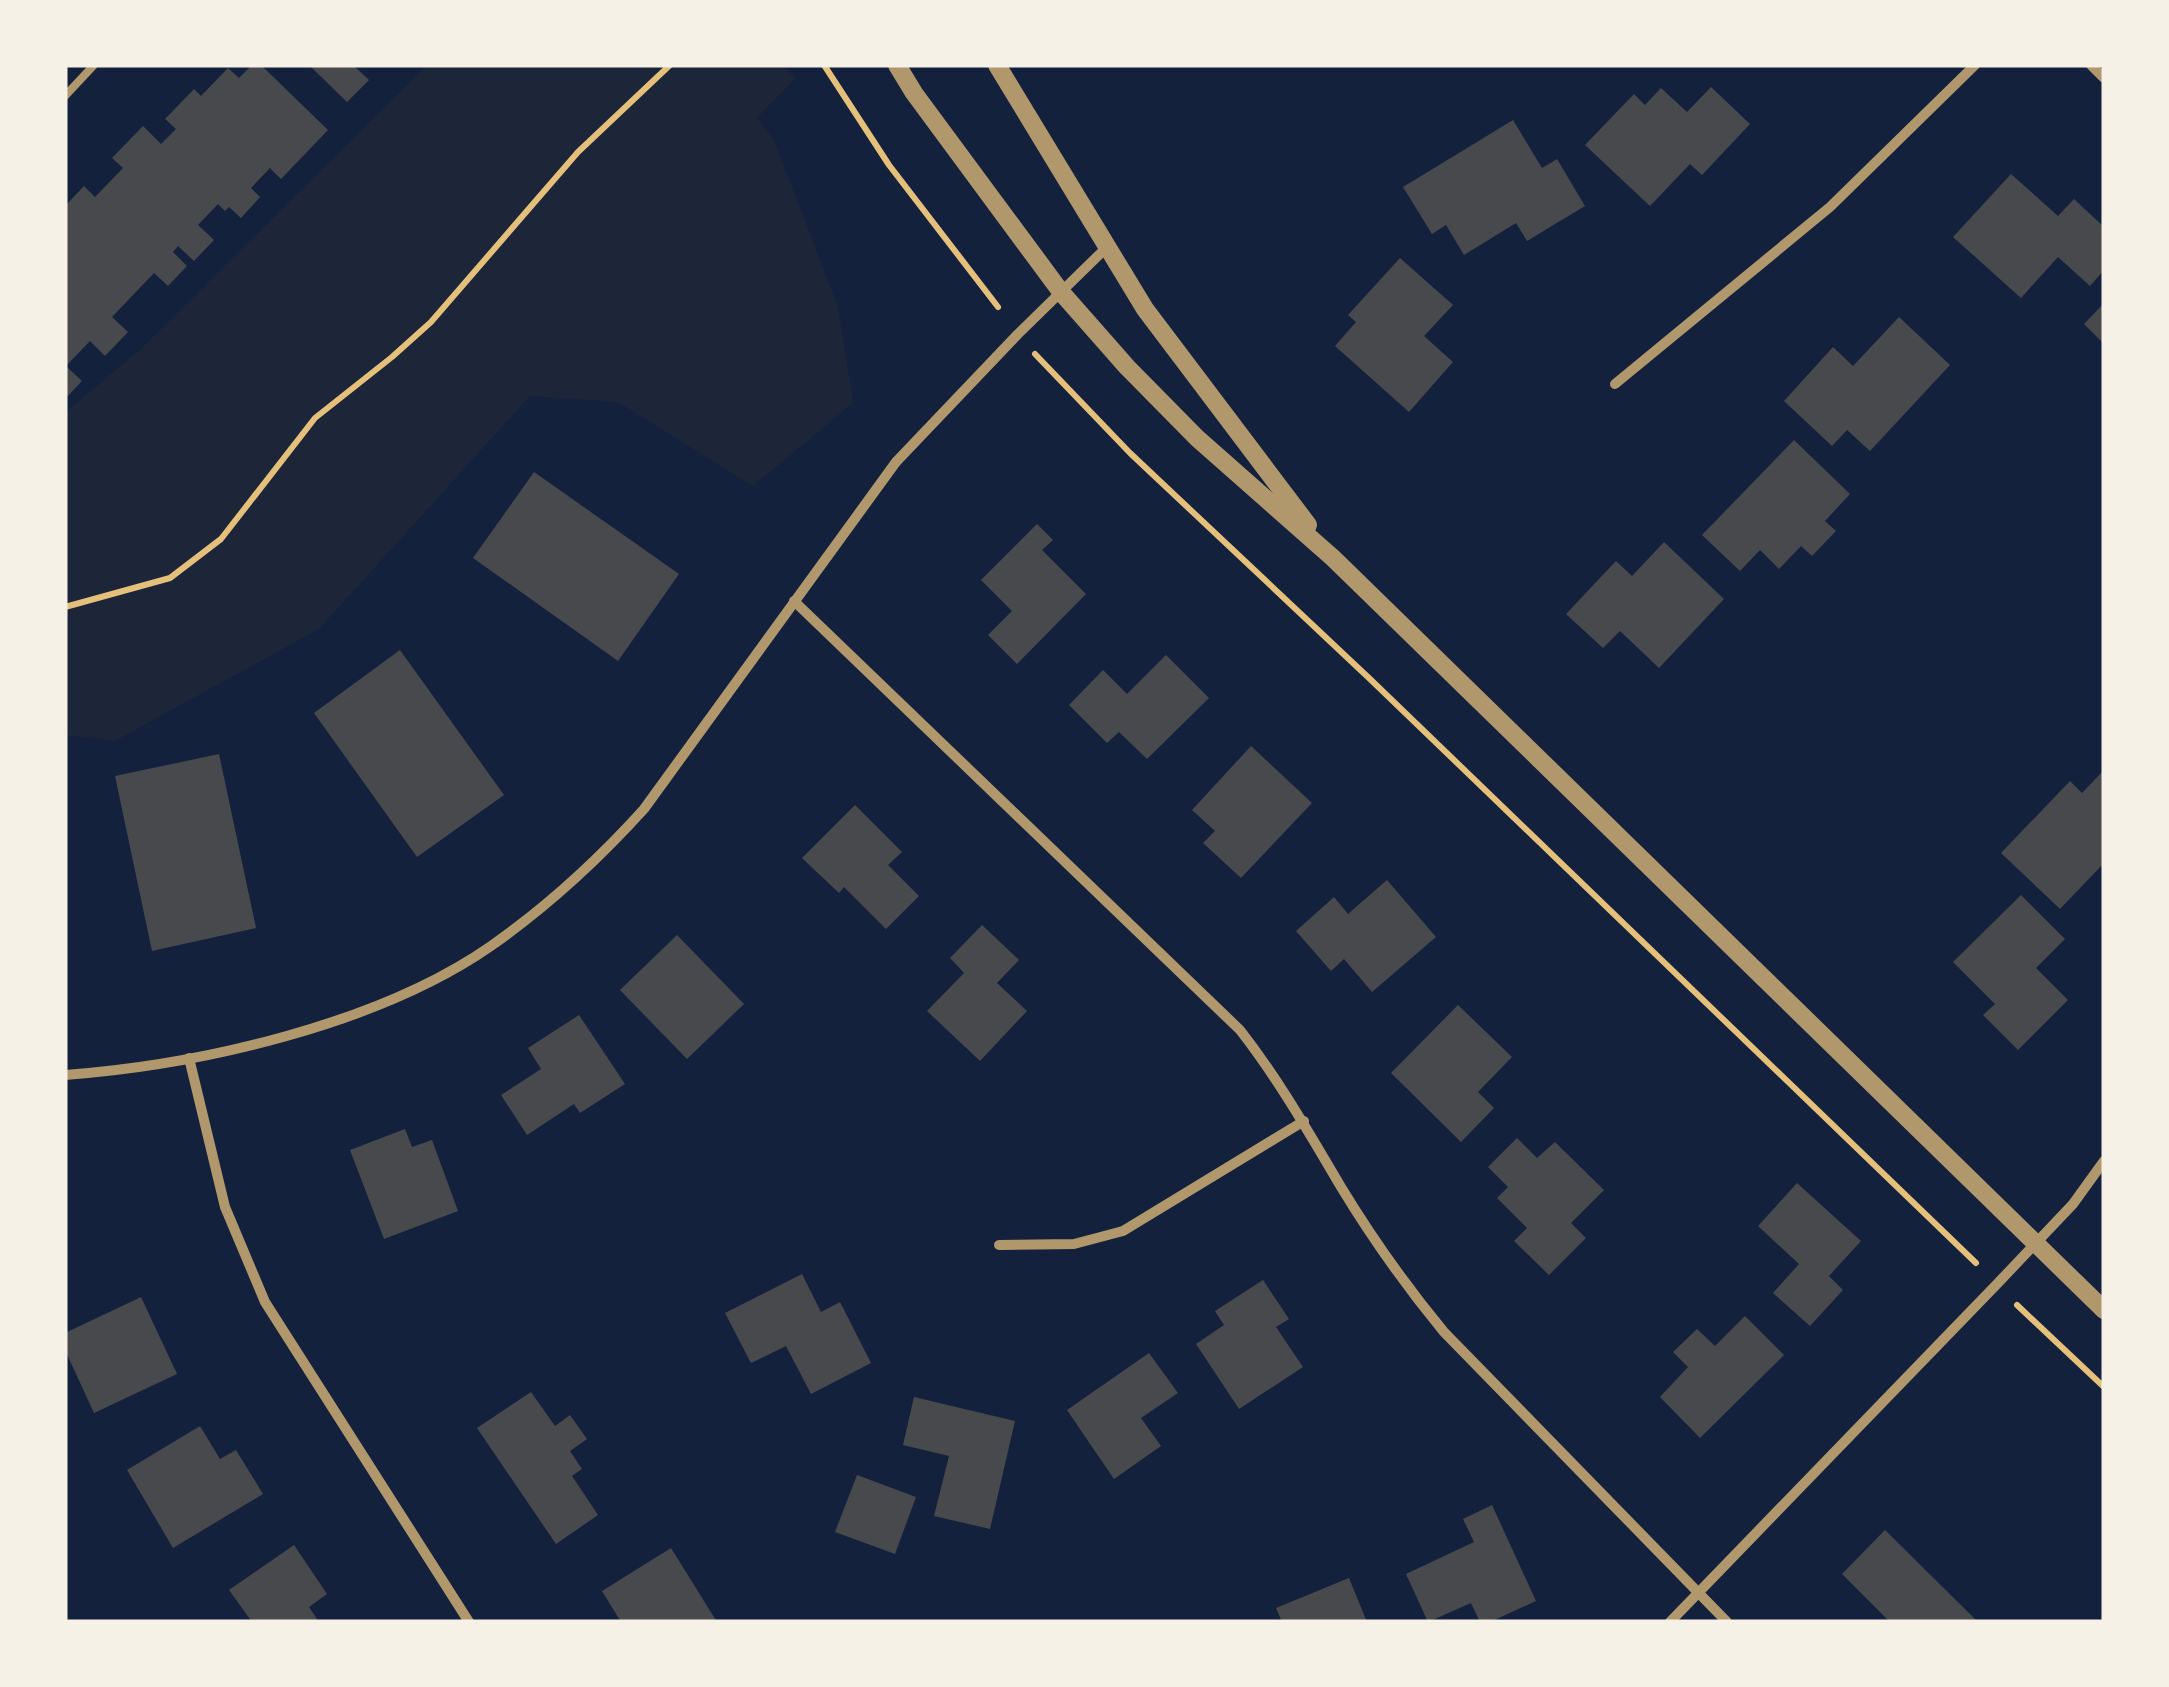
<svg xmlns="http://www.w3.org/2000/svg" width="2169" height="1687" viewBox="0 0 2169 1687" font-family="Literata,serif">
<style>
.green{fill:#1d2539}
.building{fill:#48494c}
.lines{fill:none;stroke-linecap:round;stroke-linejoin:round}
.path{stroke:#e5c07b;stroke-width:6}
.service{stroke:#b1986c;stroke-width:8}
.minor{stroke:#b1986c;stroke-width:10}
.tertiary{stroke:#b1986c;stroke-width:18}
</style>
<rect width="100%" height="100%" fill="#14213d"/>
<path class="green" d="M 427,65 L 782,65 L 796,78 L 757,118 L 774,140 L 838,307 L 853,403 L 753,486 L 618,402 L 530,396 L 319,629 L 115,741 L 65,735 L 65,413 L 143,347 Z"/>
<g class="building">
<path d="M 252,65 L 261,65 L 328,130 L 281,179 L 270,168 L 251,188 L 260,197 L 241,218 L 229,207 L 225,211 L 218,204 L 198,225 L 214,240 L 194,261 L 178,246 L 173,252 L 187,266 L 168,286 L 154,273 L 112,317 L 128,332 L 105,356 L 90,341 L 66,366 L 82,381 L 65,399 L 65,206 L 84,186 L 95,197 L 123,168 L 112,158 L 143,126 L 161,144 L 176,129 L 165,119 L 194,89 L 201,96 L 228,68 L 239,78 Z"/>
<path d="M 309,65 L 353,65 L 369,80 L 347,102 Z"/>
<path d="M 1711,87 L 1750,124 L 1702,175 L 1690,164 L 1650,206 L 1585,145 L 1634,94 L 1645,105 L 1661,88 L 1687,112 Z"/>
<path d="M 1513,120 L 1542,168 L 1557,159 L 1585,206 L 1527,241 L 1516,223 L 1464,255 L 1446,225 L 1432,234 L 1403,187 Z"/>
<path d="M 2011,174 L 2058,216 L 2074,199 L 2104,227 L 2104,270 L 2090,286 L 2058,257 L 2021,298 L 1953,237 Z"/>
<path d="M 1400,258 L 1453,305 L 1424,336 L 1453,362 L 1409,412 L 1335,346 L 1356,322 L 1348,315 Z"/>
<path d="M 2104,303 L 2104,344 L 2084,324 Z"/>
<path d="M 1899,317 L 1950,365 L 1870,451 L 1847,430 L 1832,446 L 1784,401 L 1833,347 L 1853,366 Z"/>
<path d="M 1794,440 L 1850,494 L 1825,521 L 1836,531 L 1812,556 L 1801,546 L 1779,569 L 1760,550 L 1740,571 L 1702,535 Z"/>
<path d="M 534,472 L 679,574 L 618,661 L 473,558 Z"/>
<path d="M 1037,524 L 1053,540 L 1042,550 L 1086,594 L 1017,664 L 988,635 L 1012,611 L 981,580 Z"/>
<path d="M 1664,542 L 1724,599 L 1659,668 L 1620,631 L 1603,648 L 1566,614 L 1616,561 L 1632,576 Z"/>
<path d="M 400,650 L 504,795 L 417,857 L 314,713 Z"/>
<path d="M 1166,655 L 1209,698 L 1147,759 L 1119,732 L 1107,743 L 1069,705 L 1103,670 L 1127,694 Z"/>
<path d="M 1251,746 L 1312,803 L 1241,878 L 1203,843 L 1215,831 L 1192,810 Z"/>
<path d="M 219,754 L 256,928 L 152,951 L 115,776 Z"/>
<path d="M 2104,770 L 2104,863 L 2060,909 L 2001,853 L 2070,781 L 2082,793 Z"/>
<path d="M 855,805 L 902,852 L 888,865 L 919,896 L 886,929 L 844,887 L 839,893 L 802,858 Z"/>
<path d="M 1387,880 L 1436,937 L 1372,992 L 1344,959 L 1331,971 L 1296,931 L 1334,897 L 1348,914 Z"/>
<path d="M 2021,895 L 2065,939 L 2036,968 L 2068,1000 L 2018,1050 L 1983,1015 L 1995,1004 L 1953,962 Z"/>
<path d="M 982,925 L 1019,960 L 997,983 L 1027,1011 L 980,1061 L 927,1011 L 964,973 L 950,958 Z"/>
<path d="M 677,935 L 744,1004 L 687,1059 L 620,990 Z"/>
<path d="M 1458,1005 L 1512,1057 L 1478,1092 L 1494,1108 L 1461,1142 L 1391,1073 Z"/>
<path d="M 579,1015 L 625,1084 L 580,1113 L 574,1104 L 527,1135 L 501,1095 L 541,1069 L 528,1048 Z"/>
<path d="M 405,1129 L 412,1147 L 432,1140 L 458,1211 L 384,1239 L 350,1150 Z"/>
<path d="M 1517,1138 L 1537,1158 L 1555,1142 L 1604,1190 L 1571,1223 L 1586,1238 L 1549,1275 L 1514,1241 L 1527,1228 L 1497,1198 L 1508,1187 L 1488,1167 Z"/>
<path d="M 1797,1183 L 1861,1241 L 1829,1276 L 1843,1290 L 1810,1326 L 1773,1293 L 1799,1264 L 1758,1226 Z"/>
<path d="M 802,1274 L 821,1312 L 840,1302 L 871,1363 L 811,1394 L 786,1346 L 751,1363 L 725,1313 Z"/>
<path d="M 1263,1280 L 1289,1319 L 1276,1327 L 1303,1367 L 1239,1409 L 1196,1344 L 1224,1325 L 1215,1311 Z"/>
<path d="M 141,1297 L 177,1374 L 94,1413 L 65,1350 L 65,1333 Z"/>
<path d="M 1745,1316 L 1784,1355 L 1700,1438 L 1660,1397 L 1688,1367 L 1673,1352 L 1697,1329 L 1715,1346 Z"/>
<path d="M 1149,1353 L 1178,1393 L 1141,1418 L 1161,1446 L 1114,1479 L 1067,1410 Z"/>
<path d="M 531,1392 L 555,1426 L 570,1415 L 587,1439 L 570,1451 L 582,1469 L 572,1476 L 598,1515 L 556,1544 L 477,1428 Z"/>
<path d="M 914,1397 L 1015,1421 L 990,1529 L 934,1516 L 949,1456 L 903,1445 Z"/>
<path d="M 200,1426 L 220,1459 L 236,1450 L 263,1494 L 173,1548 L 127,1470 Z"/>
<path d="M 857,1475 L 916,1497 L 895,1554 L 835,1532 Z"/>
<path d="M 1492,1505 L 1536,1601 L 1490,1622 L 1480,1622 L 1471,1603 L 1428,1622 L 1406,1574 L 1474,1542 L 1463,1519 Z"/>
<path d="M 1885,1530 L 1978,1622 L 1890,1622 L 1842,1574 Z"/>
<path d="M 294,1545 L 327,1594 L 309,1607 L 319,1622 L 252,1622 L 229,1590 Z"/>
<path d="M 671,1548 L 717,1622 L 621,1622 L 602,1591 Z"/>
<path d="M 1349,1578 L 1367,1622 L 1282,1622 L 1276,1608 Z"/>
</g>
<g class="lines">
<g class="path">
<path d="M 824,65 L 889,165 L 998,307"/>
<path d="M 1035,354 L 1130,453 L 1370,679 L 1976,1263"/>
<path d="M 65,607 L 170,578 L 221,539 L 315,418 L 392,357 L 431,322 L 578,152 L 670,65"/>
<path d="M 2017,1305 L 2104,1387"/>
</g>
<path class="service" d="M 65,96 L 94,65"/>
<g class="minor">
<path d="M 2091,65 L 2104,78"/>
<path d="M 1615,384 L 1830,207 L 1975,65"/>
<path d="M 794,601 L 1240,1030 C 1279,1080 1309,1133 1341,1187 C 1372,1238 1406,1286 1444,1332 L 1727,1622"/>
<path d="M 189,1058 L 225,1207 L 265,1302 L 469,1622"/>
<path d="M 65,1075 C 200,1065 379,1024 491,946 C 548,906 597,861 644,809 L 896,462 L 1018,334 L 1106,248"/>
<path d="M 999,1245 L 1074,1244 L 1123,1231 L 1304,1121"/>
<path d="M 1670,1622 L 1997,1284 L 2073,1204 L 2104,1161"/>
</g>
<g class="tertiary">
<path d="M 897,65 L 914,93 L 1061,292 L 1127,367 L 1197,438 L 1333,558 L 2104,1310"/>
<path d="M 997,65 L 1145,309 L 1308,525"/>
</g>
</g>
<rect width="2169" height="1687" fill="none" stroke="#f6f1e7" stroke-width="135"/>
</svg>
